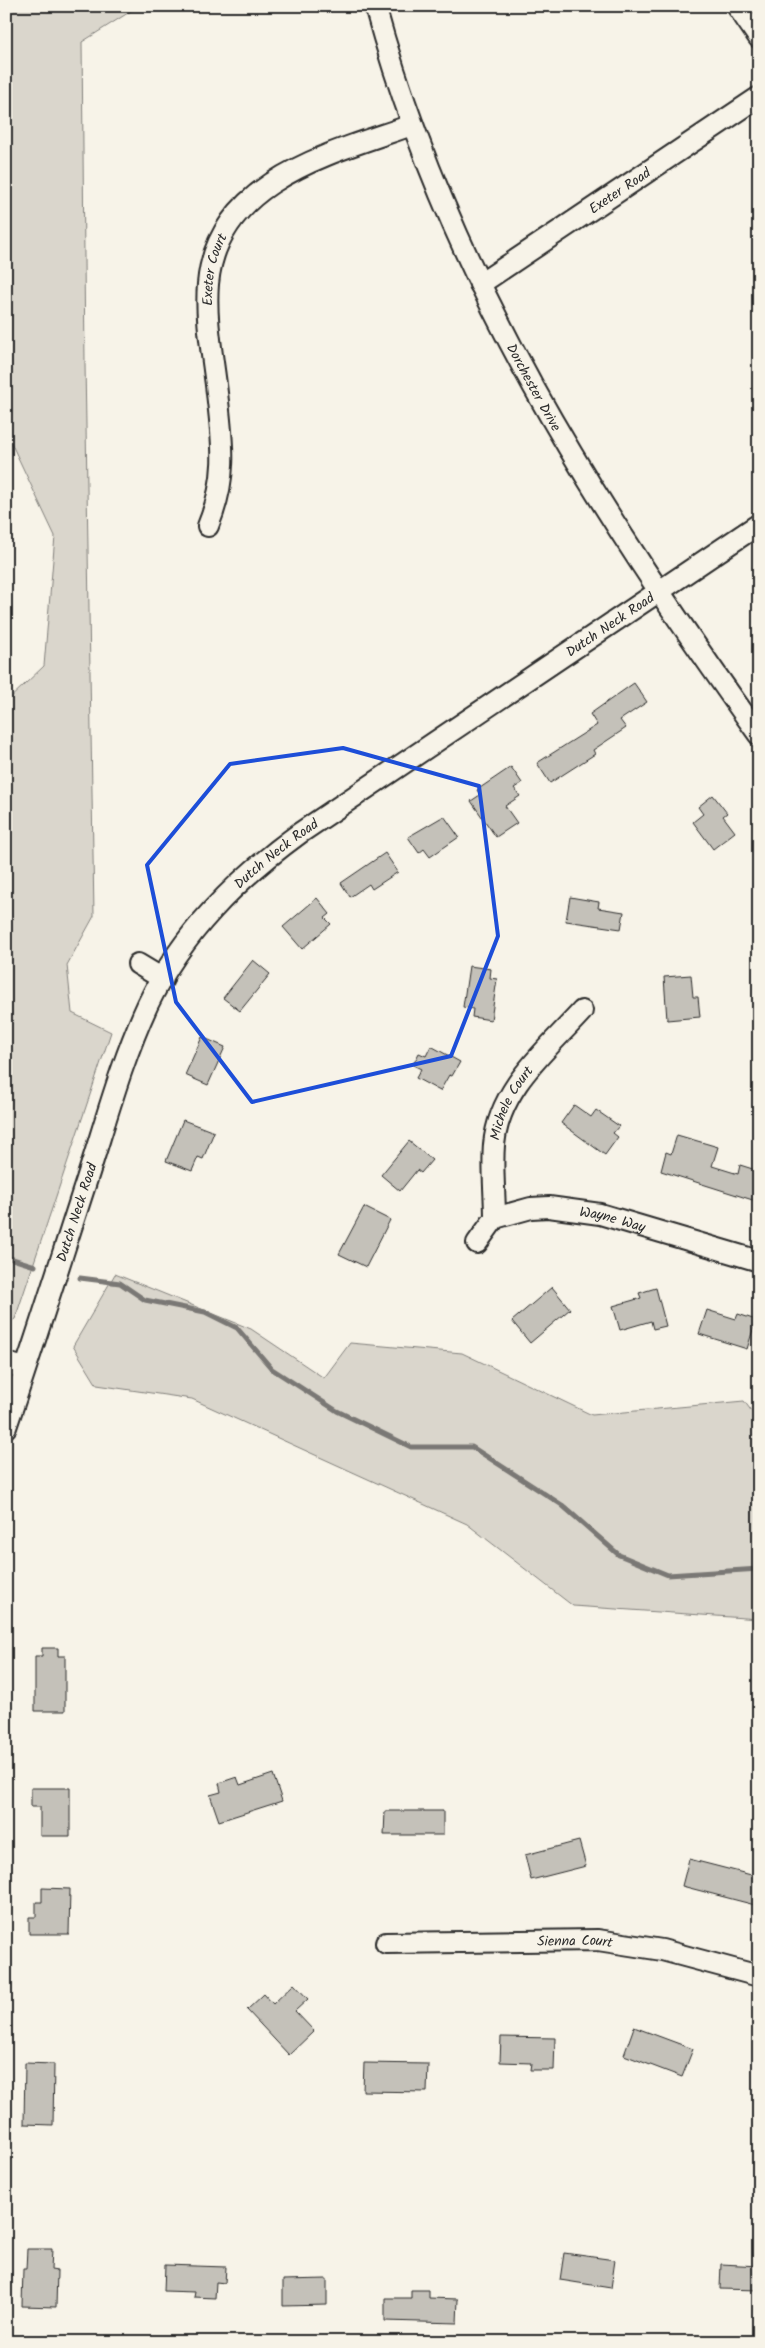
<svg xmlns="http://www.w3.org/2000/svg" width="765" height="2348" viewBox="0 0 765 2348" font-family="Kalam,sans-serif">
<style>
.green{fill:#dad6cc;stroke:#82807c}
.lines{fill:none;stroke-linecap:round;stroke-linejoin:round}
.stream{stroke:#7a7874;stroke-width:5}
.building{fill:#c4c1b9;stroke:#2b2b2b}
.minor-casing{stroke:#2b2b2b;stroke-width:24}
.minor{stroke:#f7f3e8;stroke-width:20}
.marked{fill:none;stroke:#1d4ed8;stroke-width:4;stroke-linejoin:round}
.labels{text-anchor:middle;stroke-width:4.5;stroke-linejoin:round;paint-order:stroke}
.street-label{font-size:14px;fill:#2b2b2b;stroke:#f7f3e8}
</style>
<rect width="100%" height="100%" fill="#f7f3e8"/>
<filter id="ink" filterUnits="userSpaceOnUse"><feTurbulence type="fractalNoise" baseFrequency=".02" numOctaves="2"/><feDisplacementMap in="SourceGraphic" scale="10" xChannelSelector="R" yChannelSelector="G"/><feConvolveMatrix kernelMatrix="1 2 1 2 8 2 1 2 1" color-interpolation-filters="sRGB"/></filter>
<g filter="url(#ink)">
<g class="green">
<path d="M 6,6 L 139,6 L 82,42 L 85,364 L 94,916 L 67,965 L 72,1013 L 111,1032 L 15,1319 L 6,1324 L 6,702 L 44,666 L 55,536 L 6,432 Z"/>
<path d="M 115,1274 L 251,1329 L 324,1378 L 350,1343 L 462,1353 L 592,1415 L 744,1401 L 759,1421 L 759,1619 L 573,1606 L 467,1524 L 192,1399 L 97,1385 L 73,1346 Z"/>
</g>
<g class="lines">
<g class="stream">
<path d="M 6,1257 L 35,1266"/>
<path d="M 80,1278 L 120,1283 L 145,1300 L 205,1312 L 237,1328 L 272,1369 L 337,1411 L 411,1447 L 472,1447 L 562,1505 L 619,1555 L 668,1575 L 759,1569"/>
</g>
</g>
<g class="building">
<path d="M 634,683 L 647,702 L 620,720 L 626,728 L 593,750 L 595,754 L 550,783 L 537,763 L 597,725 L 590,714 Z"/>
<path d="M 511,767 L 522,783 L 514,788 L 520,796 L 505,806 L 517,823 L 496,837 L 471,801 L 480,795 L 477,790 Z"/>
<path d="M 713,795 L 727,813 L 723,816 L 735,832 L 713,849 L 693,822 L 703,814 L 698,807 Z"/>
<path d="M 444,816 L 459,837 L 430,857 L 424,849 L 419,853 L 408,837 Z"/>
<path d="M 385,853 L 398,872 L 372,889 L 369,884 L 350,897 L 341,883 Z"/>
<path d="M 570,897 L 599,902 L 598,908 L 624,912 L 621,929 L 566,921 Z"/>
<path d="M 317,898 L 330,914 L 325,918 L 331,924 L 302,949 L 283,927 Z"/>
<path d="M 253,960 L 270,974 L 240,1011 L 223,998 Z"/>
<path d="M 469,966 L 491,969 L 490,978 L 497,979 L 491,1020 L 472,1017 L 473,1009 L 463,1007 Z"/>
<path d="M 691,975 L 693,997 L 698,997 L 700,1017 L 667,1020 L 664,977 Z"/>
<path d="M 202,1037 L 225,1047 L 208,1085 L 185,1075 Z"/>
<path d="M 431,1046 L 460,1062 L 452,1076 L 449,1075 L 440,1091 L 416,1078 L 421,1069 L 413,1065 L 419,1053 L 426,1056 Z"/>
<path d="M 574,1105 L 591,1117 L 596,1110 L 619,1126 L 613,1133 L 618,1137 L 605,1155 L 561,1123 Z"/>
<path d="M 183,1120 L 214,1132 L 203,1159 L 198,1157 L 192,1171 L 166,1161 Z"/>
<path d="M 677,1135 L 718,1147 L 712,1166 L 738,1174 L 740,1165 L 759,1171 L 759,1202 L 661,1171 L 666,1152 L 671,1154 Z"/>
<path d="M 409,1141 L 432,1160 L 421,1173 L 417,1170 L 400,1191 L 381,1175 Z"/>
<path d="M 364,1207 L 390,1220 L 366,1267 L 339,1254 Z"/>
<path d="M 552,1287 L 570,1309 L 530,1343 L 512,1321 Z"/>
<path d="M 656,1288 L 666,1326 L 653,1329 L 651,1321 L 620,1330 L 613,1306 L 641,1298 L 639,1293 Z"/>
<path d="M 707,1310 L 736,1319 L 738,1314 L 756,1320 L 747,1349 L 699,1334 Z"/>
<path d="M 42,1648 L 58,1648 L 58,1656 L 65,1656 L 65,1711 L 35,1711 L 35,1656 L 42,1656 Z"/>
<path d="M 273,1774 L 282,1801 L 219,1821 L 210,1795 L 221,1792 L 219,1783 L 237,1777 L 240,1785 Z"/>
<path d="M 31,1788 L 70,1788 L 70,1836 L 40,1836 L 40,1807 L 31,1807 Z"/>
<path d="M 385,1811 L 443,1811 L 443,1835 L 384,1835 Z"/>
<path d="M 579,1841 L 586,1866 L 531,1880 L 525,1855 Z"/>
<path d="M 689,1859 L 759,1877 L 759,1891 L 755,1905 L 682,1886 Z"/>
<path d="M 42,1888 L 70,1889 L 69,1934 L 29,1934 L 29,1917 L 36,1917 L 36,1902 L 42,1902 Z"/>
<path d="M 294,1984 L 308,1999 L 295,2011 L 314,2031 L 289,2055 L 247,2010 L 264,1994 L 273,2004 Z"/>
<path d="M 634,2027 L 693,2049 L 682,2077 L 624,2055 Z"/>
<path d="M 501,2037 L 555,2038 L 554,2070 L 530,2070 L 531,2063 L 500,2062 Z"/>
<path d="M 25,2063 L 54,2064 L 53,2125 L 24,2124 Z"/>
<path d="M 364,2063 L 428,2064 L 427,2092 L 363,2091 Z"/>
<path d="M 27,2249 L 52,2249 L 51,2270 L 57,2271 L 56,2307 L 22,2306 L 23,2269 L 26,2269 Z"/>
<path d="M 564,2253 L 615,2260 L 611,2288 L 560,2280 Z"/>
<path d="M 721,2264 L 759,2266 L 759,2290 L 720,2289 Z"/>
<path d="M 165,2265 L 226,2267 L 225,2283 L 216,2282 L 215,2298 L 194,2297 L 195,2292 L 164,2291 Z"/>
<path d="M 327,2279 L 327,2305 L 283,2306 L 283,2280 Z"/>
<path d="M 411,2290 L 429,2290 L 429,2298 L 458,2299 L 457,2323 L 385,2321 L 385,2298 L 411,2298 Z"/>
</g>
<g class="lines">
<g class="minor-casing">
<g id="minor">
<path id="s1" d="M 375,6 C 450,280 596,507 759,735"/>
<path d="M 737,6 L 759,38"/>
<path id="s2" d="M 480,284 L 759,97"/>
<path id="s3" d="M 208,526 C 228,477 223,444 217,393 C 213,357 205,320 208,284 C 217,180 332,153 412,125"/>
<path d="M 138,964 L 163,979"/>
<path id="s4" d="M 495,1218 C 495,1194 492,1169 494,1145 C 499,1088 546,1051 582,1011"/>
<path id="s5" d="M 477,1243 L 495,1218 L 531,1208 L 549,1207 L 600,1214 L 759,1261"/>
<path d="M 6,1363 L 25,1368"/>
<path id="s6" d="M 6,1427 C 34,1345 60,1262 87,1179 C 106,1120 122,1060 148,1004 C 182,933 237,879 300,833 L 759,524"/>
<path id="s7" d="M 386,1943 L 598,1940 L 662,1950 L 759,1976"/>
</g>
</g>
<use href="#minor" class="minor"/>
</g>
</g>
<path class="marked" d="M 343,748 L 479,786 L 498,936 L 451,1056 L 252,1102 L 176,1002 L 147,865 L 230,764 Z"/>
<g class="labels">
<g class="street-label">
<text dy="5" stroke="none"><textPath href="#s2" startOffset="168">Exeter Road</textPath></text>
<text dy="5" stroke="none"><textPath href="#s3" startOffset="260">Exeter Court</textPath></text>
<text dy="5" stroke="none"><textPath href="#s1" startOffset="414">Dorchester Drive</textPath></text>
<text dy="5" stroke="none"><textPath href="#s6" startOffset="1051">Dutch Neck Road</textPath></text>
<text dy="5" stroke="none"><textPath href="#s6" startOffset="646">Dutch Neck Road</textPath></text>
<text dy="5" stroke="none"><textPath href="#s4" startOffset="119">Michele Court</textPath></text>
<text dy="5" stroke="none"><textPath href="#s6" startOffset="226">Dutch Neck Road</textPath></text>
<text dy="5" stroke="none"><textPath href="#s5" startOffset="151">Wayne Way</textPath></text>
<text dy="5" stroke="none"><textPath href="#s7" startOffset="189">Sienna Court</textPath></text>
</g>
</g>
<rect width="765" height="2348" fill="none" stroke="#f7f3e8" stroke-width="25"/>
<rect x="12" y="12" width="740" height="2323" fill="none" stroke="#2b2b2b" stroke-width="2" filter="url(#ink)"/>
</svg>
